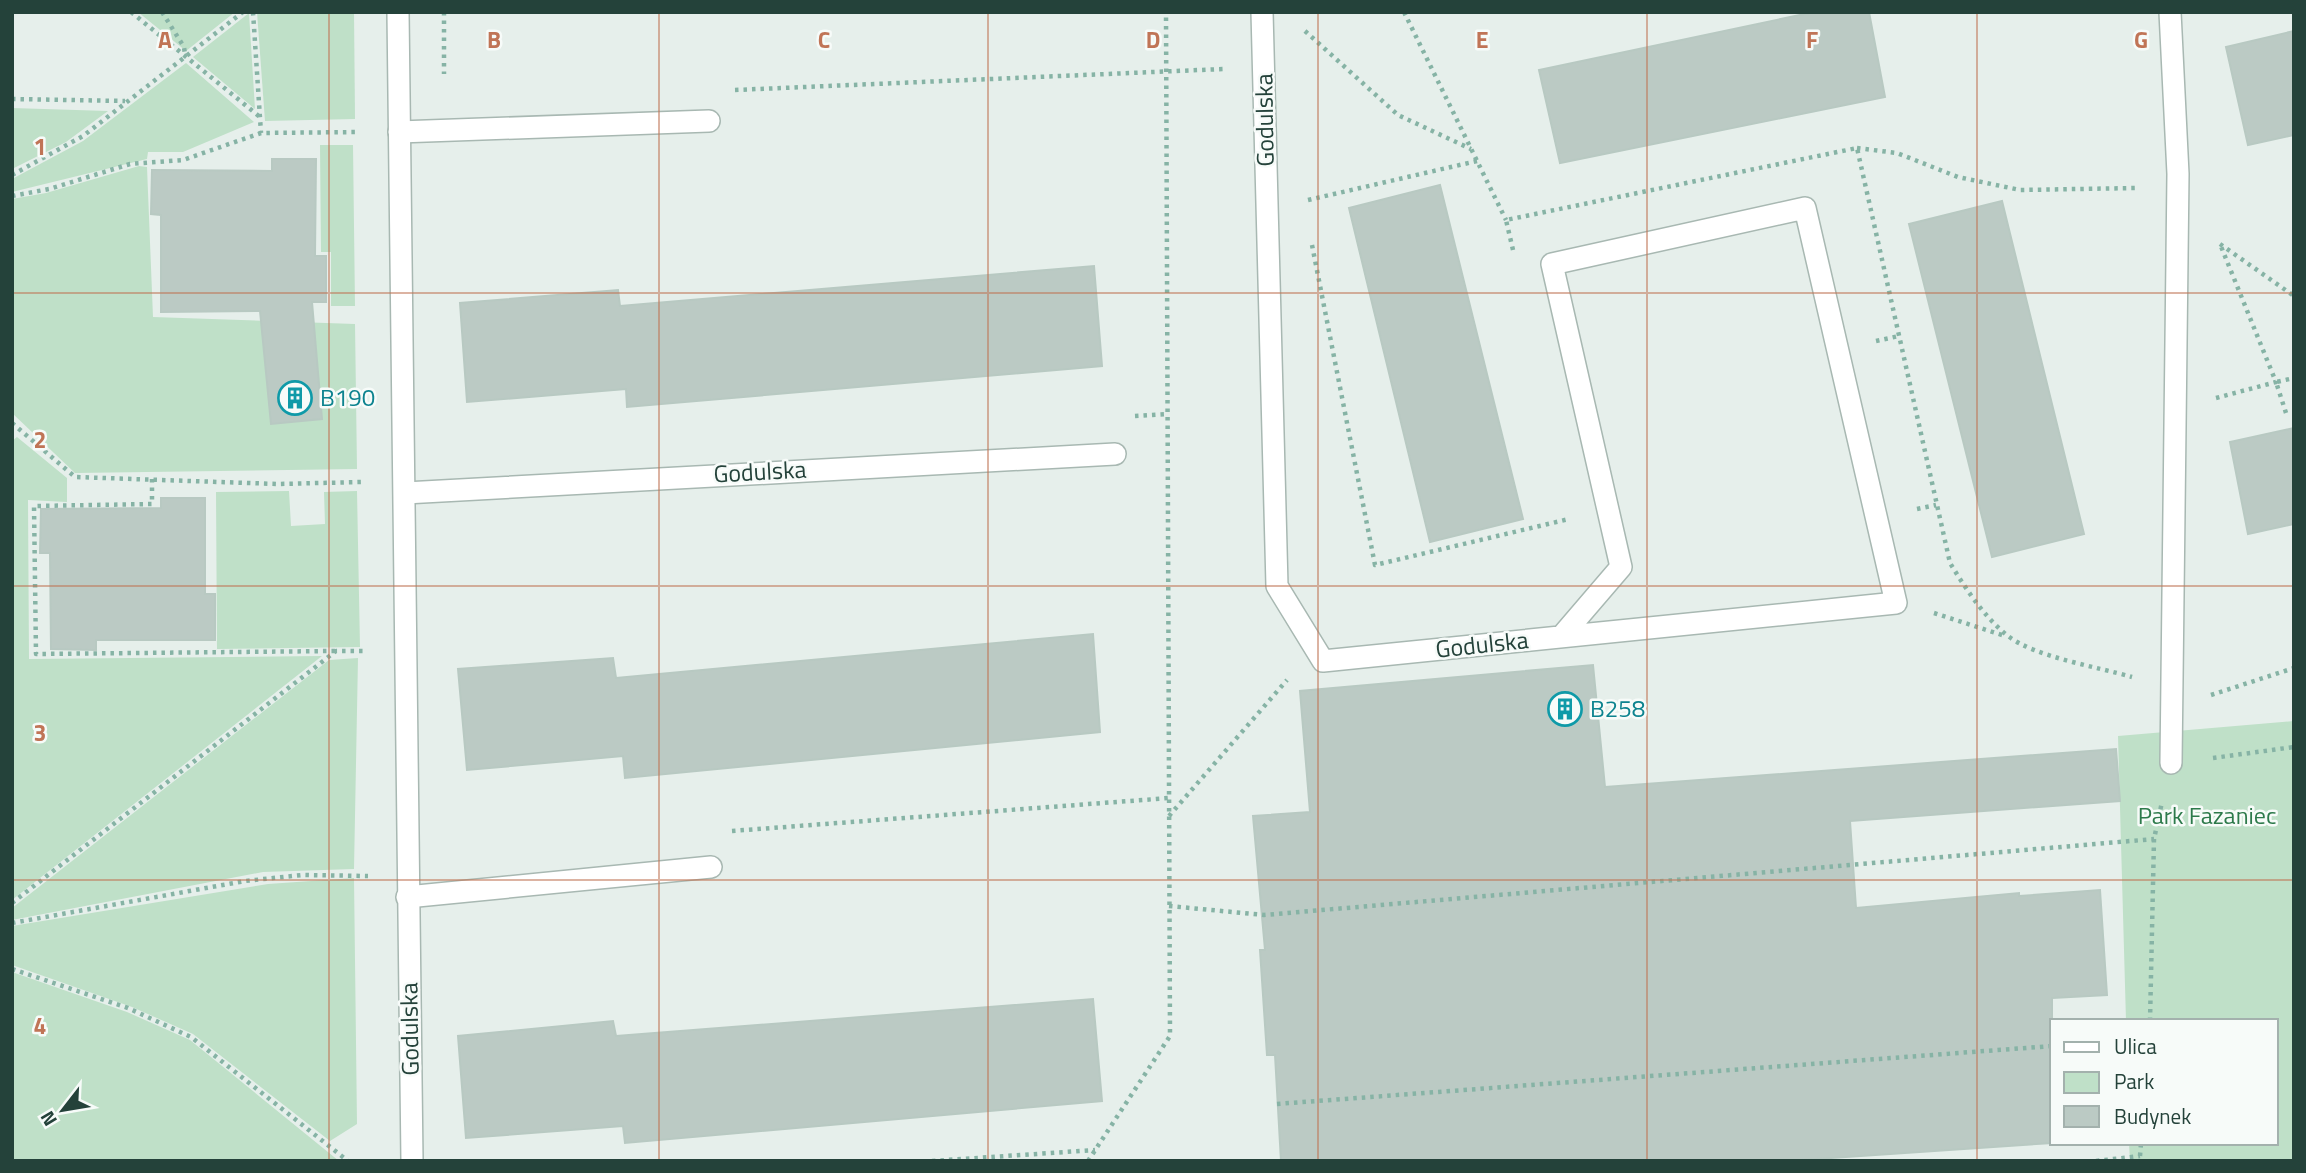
<svg xmlns="http://www.w3.org/2000/svg" width="2306" height="1173" viewBox="0 0 2306 1173" font-family="'Titillium Web',sans-serif">
<style>
.green{fill:#bfe0c8}
.building{fill:#bbcac4;stroke:#b8c9c2;stroke-width:2}
.lines{fill:none;stroke-linecap:round;stroke-linejoin:round}
.minor-casing{stroke:#a8b8b2;stroke-width:24}
.path{stroke:#86b3a5;stroke-width:4.5;stroke-dasharray:3.5 5;stroke-linecap:butt}
.minor{stroke:#fff;stroke-width:21}
.grid{fill:none;stroke:#c07456;stroke-width:2;stroke-opacity:0.55}
.labels{text-anchor:middle;stroke-width:5;stroke-linejoin:round;paint-order:stroke}
.street-label{font-size:24px;fill:#24423a;stroke:#f7fbf9}
.culture-label{font-size:24px;fill:#0d838f;stroke:#f7fbf9;text-anchor:start}
.park-label{font-size:24px;fill:#2d7a4b;stroke:#f7fbf9}
.grid-label{font-size:23px;text-anchor:middle;font-weight:bold;fill:#c07456;stroke:#f7fbf9;stroke-width:5;stroke-linejoin:round;paint-order:stroke}
</style>
<rect width="100%" height="100%" fill="#e6efeb"/>
<g class="green">
<path d="M 138,12 L 235,12 L 186,51 Z"/>
<path d="M 257,12 L 354,12 L 355,119 L 265,121 Z"/>
<path d="M 249,13 L 255,109 L 193,57 Z"/>
<path d="M 186,63 L 254,122 L 183,152 L 148,152 L 147,159 L 12,192 L 12,179 L 83,141 Z"/>
<path d="M 12,108 L 108,111 L 66,142 L 12,169 Z"/>
<path d="M 320,145 L 353,145 L 355,306 L 331,306 L 331,252 L 321,252 Z"/>
<path d="M 139,166 L 147,167 L 153,317 L 355,324 L 357,469 L 75,473 L 12,413 L 12,199 L 46,193 Z"/>
<path d="M 17,437 L 67,478 L 67,502 L 28,500 L 29,659 L 322,656 L 12,900 L 12,441 Z"/>
<path d="M 289,491 L 291,526 L 325,524 L 324,492 L 357,491 L 360,647 L 217,649 L 216,492 Z"/>
<path d="M 358,658 L 354,869 L 263,872 L 12,920 L 12,908 L 329,660 Z"/>
<path d="M 2294,721 L 2294,1161 L 2130,1161 L 2129,1143 L 2276,1143 L 2276,1021 L 2126,1021 L 2118,736 Z"/>
<path d="M 354,878 L 357,1124 L 330,1141 L 193,1034 L 132,1007 L 12,965 L 12,926 L 268,884 Z"/>
<path d="M 12,972 L 127,1012 L 190,1040 L 339,1161 L 12,1161 Z"/>
</g>
<g class="building">
<path d="M 1814,12 L 1869,12 L 1885,97 L 1560,163 L 1539,70 Z"/>
<path d="M 2294,31 L 2294,135 L 2248,145 L 2226,47 Z"/>
<path d="M 272,159 L 316,159 L 315,256 L 326,256 L 326,302 L 312,302 L 322,419 L 271,424 L 260,311 L 161,312 L 161,215 L 151,214 L 152,170 L 272,171 Z"/>
<path d="M 1440,185 L 1523,519 L 1430,542 L 1349,208 Z"/>
<path d="M 2002,201 L 2084,534 L 1992,557 L 1909,224 Z"/>
<path d="M 1094,266 L 1102,366 L 627,407 L 626,389 L 467,402 L 460,303 L 618,290 L 620,306 Z"/>
<path d="M 2294,428 L 2294,524 L 2248,534 L 2230,442 Z"/>
<path d="M 161,498 L 205,498 L 205,594 L 215,594 L 215,640 L 96,640 L 96,650 L 51,649 L 50,553 L 40,553 L 41,509 L 161,508 Z"/>
<path d="M 1093,634 L 1100,732 L 625,778 L 623,756 L 467,770 L 458,669 L 613,658 L 616,678 Z"/>
<path d="M 1593,665 L 1605,787 L 2116,749 L 2120,801 L 1850,821 L 1856,908 L 2019,893 L 2019,896 L 2100,890 L 2107,995 L 2052,998 L 2052,1143 L 1787,1161 L 1281,1161 L 1275,1055 L 1267,1055 L 1260,950 L 1265,950 L 1253,816 L 1310,812 L 1300,691 Z"/>
<path d="M 1093,999 L 1102,1101 L 625,1143 L 623,1126 L 466,1138 L 458,1036 L 613,1021 L 616,1036 Z"/>
</g>
<g class="lines">
<g class="minor-casing">
<g id="minor">
<path d="M 398,12 L 412,1161"/>
<path d="M 1262,12 L 1277,586 L 1323,661 L 1896,603 L 1805,208 L 1552,264 L 1621,567 L 1561,637"/>
<path d="M 2170,12 L 2178,174 L 2171,763"/>
<path d="M 399,132 L 709,121"/>
<path d="M 405,493 L 1115,454"/>
<path d="M 407,897 L 711,867"/>
</g>
</g>
<g class="path">
<path d="M 131,12 L 260,117"/>
<path d="M 162,12 L 184,47 L 185,55"/>
<path d="M 253,12 L 261,133"/>
<path d="M 444,12 L 444,74"/>
<path d="M 1404,12 L 1506,220"/>
<path d="M 1305,31 L 1398,115 L 1471,149"/>
<path d="M 735,90 L 1223,69"/>
<path d="M 12,99 L 125,101"/>
<path d="M 1857,148 L 1897,153 L 1958,177 L 2020,190 L 2137,188"/>
<path d="M 12,175 L 83,136 L 243,12"/>
<path d="M 12,196 L 49,189 L 130,164 L 183,160 L 261,133 L 359,132"/>
<path d="M 1308,200 L 1477,161"/>
<path d="M 2220,244 L 2294,296"/>
<path d="M 1312,245 L 1375,565 L 1569,519"/>
<path d="M 1513,250 L 1506,220 L 1857,148 L 1950,563 C 1966,589 1984,617 2008,636 C 2035,657 2098,667 2132,677"/>
<path d="M 1876,341 L 1899,336"/>
<path d="M 2216,398 L 2276,382 L 2220,244"/>
<path d="M 2286,413 L 2276,382 L 2294,378"/>
<path d="M 1135,416 L 1168,414"/>
<path d="M 12,423 L 75,477 L 277,484 L 362,482"/>
<path d="M 152,479 L 152,504 L 34,506 L 36,654 L 335,651"/>
<path d="M 1917,509 L 1936,505"/>
<path d="M 1934,613 L 2005,636"/>
<path d="M 2211,695 L 2294,668"/>
<path d="M 2213,758 L 2294,747"/>
<path d="M 1169,816 L 1287,680"/>
<path d="M 732,831 L 1169,798"/>
<path d="M 12,903 L 336,651 L 365,651"/>
<path d="M 1169,906 L 1264,915 L 2154,839"/>
<path d="M 12,923 L 245,881 L 302,875 L 368,876"/>
<path d="M 12,969 L 128,1008 L 191,1037 L 348,1161"/>
<path d="M 2150,1021 L 2154,839 L 2162,802"/>
<path d="M 1277,1104 L 2052,1046"/>
<path d="M 2140,1156 L 2141,1143"/>
<path d="M 932,1161 L 1095,1150"/>
<path d="M 1088,1161 L 1170,1036 L 1166,12"/>
<path d="M 2096,1161 L 2140,1156"/>
</g>
<use href="#minor" class="minor"/>
</g>
<path class="grid" d="M 329,12 L 329,1161M 659,12 L 659,1161M 988,12 L 988,1161M 1318,12 L 1318,1161M 1647,12 L 1647,1161M 1977,12 L 1977,1161M 12,293 L 2294,293M 12,586 L 2294,586M 12,880 L 2294,880"/>
<defs>
<g id="building-ring" transform="scale(1.75)"><circle r="9.5" fill="#f7fbf9" stroke="#0f9aa8" stroke-width="1.5"/><path d="M-4-6H4V6H1V3H-1V6H-4ZM-2.5-4.3h1.7v1.8h-1.7ZM.8-4.3h1.7v1.8H.8ZM-2.5-1h1.7V.8h-1.7ZM.8-1h1.7V.8H.8Z" fill="#0f9aa8"/></g>
</defs>
<g fill-rule="evenodd">
<use href="#building-ring" x="295" y="398"/>
<use href="#building-ring" x="1565" y="709"/>
</g>
<g class="labels">
<g class="street-label">
<text transform="translate(1265 120) rotate(-91)" y="8">Godulska</text>
<text transform="translate(760 472) rotate(-3)" y="8">Godulska</text>
<text transform="translate(1482 645) rotate(-6)" y="8">Godulska</text>
<text transform="translate(410 1029) rotate(-91)" y="8">Godulska</text>
</g>
<g class="culture-label">
<text x="320" y="406">B190</text>
<text x="1590" y="717">B258</text>
</g>
<g class="park-label">
<text x="2207" y="824">Park Fazaniec</text>
</g>
</g>
<g class="grid-label">
<text x="165" y="48">A</text>
<text x="494" y="48">B</text>
<text x="824" y="48">C</text>
<text x="1153" y="48">D</text>
<text x="1482" y="48">E</text>
<text x="1812" y="48">F</text>
<text x="2141" y="48">G</text>
<text x="40" y="155">1</text>
<text x="40" y="448">2</text>
<text x="40" y="741">3</text>
<text x="40" y="1034">4</text>
</g>
<rect width="2306" height="1173" fill="none" stroke="#24423a" stroke-width="28"/>
<rect x="2050" y="1019" width="228" height="126" fill="#f7fbf9" stroke="#a3b1ad" stroke-width="2"/>
<rect x="2064" y="1042" width="35" height="10" fill="#ffffff" stroke="#a3b1ad" stroke-width="2"/>
<text x="2114" y="1054" font-size="21" fill="#24423a">Ulica</text>
<rect x="2064" y="1072" width="35" height="21" fill="#bfe0c8" stroke="#a3b1ad" stroke-width="2"/>
<text x="2114" y="1089" font-size="21" fill="#24423a">Park</text>
<rect x="2064" y="1106" width="35" height="21" fill="#bbcac4" stroke="#a3b1ad" stroke-width="2"/>
<text x="2114" y="1124" font-size="21" fill="#24423a">Budynek</text>
<g transform="translate(63 1110) rotate(239)" stroke="#f7fbf9" stroke-width="5" paint-order="stroke">
<path d="M0-5L12 26L0 18L-12 26Z" fill="#24423a"/>
<text y="-10" font-size="19" font-weight="bold" text-anchor="middle" fill="#24423a">N</text>
</g>
</svg>
